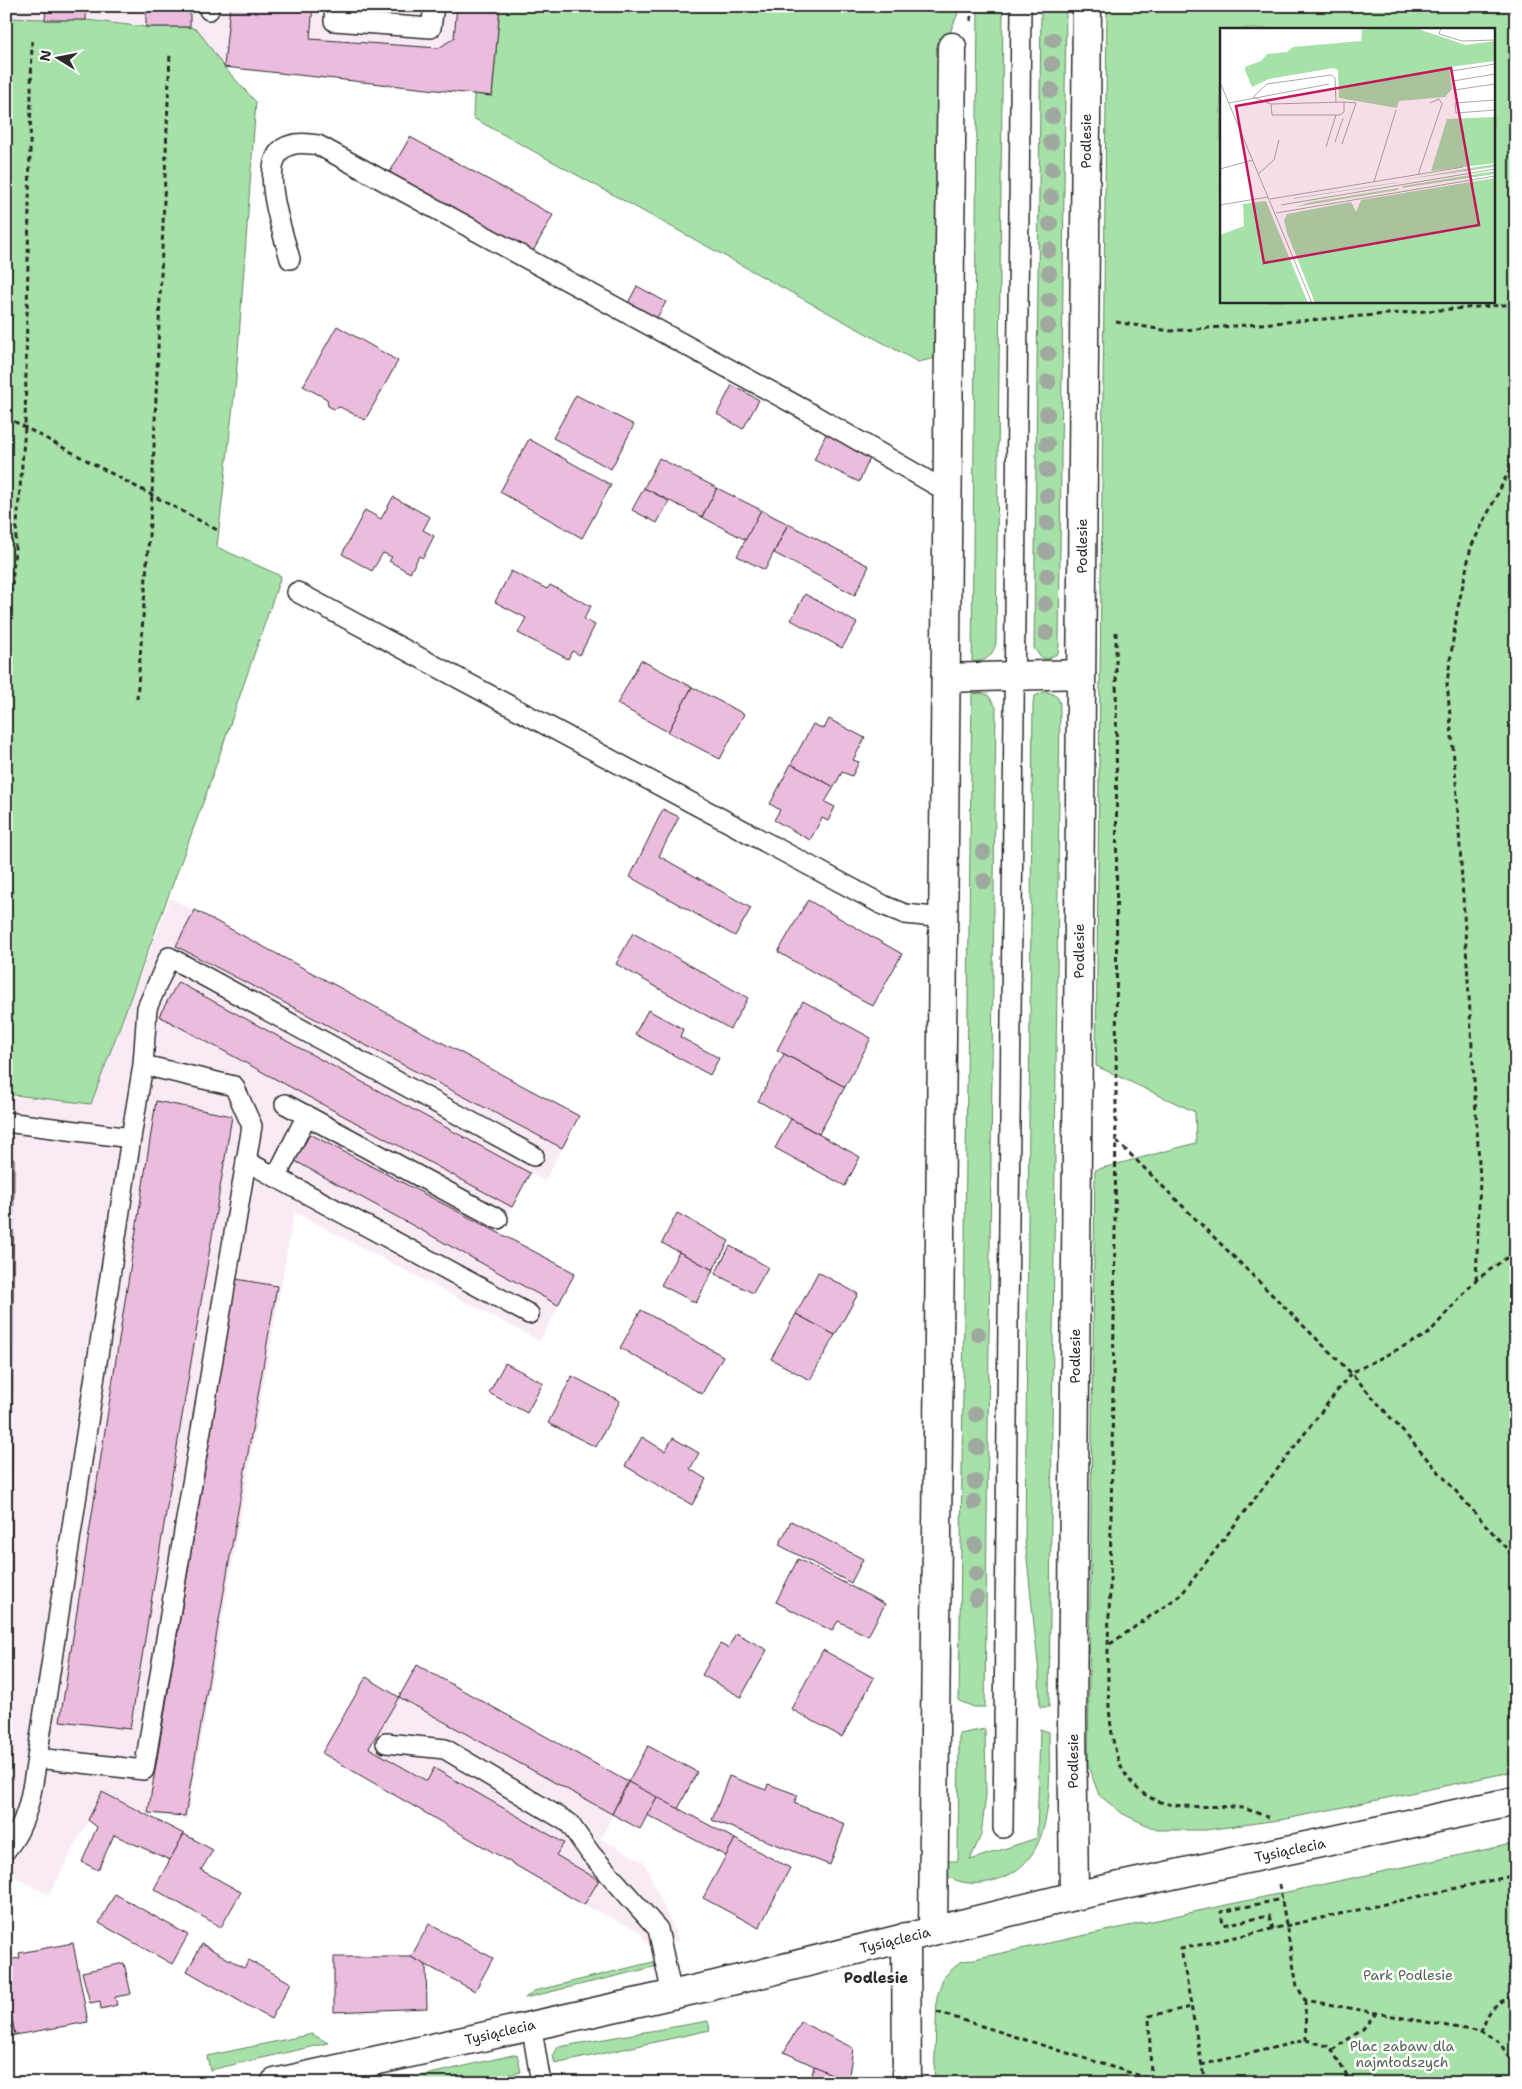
<svg xmlns="http://www.w3.org/2000/svg" width="1522" height="2089" viewBox="0 0 1522 2089" font-family="'Shantell Sans',sans-serif">
<style>
.built{fill:#f9ebf5}
.green{fill:#a6e1a7;stroke:#688669;fill-rule:evenodd}
.building{fill:#ebbcde;stroke:#2b2b2b}
.lines{fill:none;stroke-linecap:round;stroke-linejoin:round}
.service-casing{stroke:#2b2b2b;stroke-width:22}
.minor-casing{stroke:#2b2b2b;stroke-width:31}
.tertiary-casing{stroke:#2b2b2b;stroke-width:31}
.path{stroke:#2b2b2b;stroke-width:3;stroke-dasharray:5 4;stroke-linecap:butt}
.service{stroke:#fff;stroke-width:19}
.minor{stroke:#fff;stroke-width:28}
.tertiary{stroke:#fff;stroke-width:28}
.tree{fill:#9fa99f}
.labels{text-anchor:middle;stroke-width:5;stroke-linejoin:round;paint-order:stroke}
.street-label{font-size:14px;fill:#2b2b2b;stroke:#fff}
.park-label{font-size:14px;fill:#506250;stroke:#fff}
.neighbourhood-label{font-size:15px;font-weight:bold;fill:#2b2b2b;stroke:#fff}
.inset-road{fill:none;stroke:#aaa;stroke-width:1}
.view{fill:#c2185b;fill-opacity:0.15;stroke:#c2185b;stroke-width:2.5}
.inset-edge{fill:none;stroke:#2b2b2b;stroke-width:2.5}
</style>
<rect width="100%" height="100%" fill="#fff"/>
<filter id="ink" filterUnits="userSpaceOnUse"><feTurbulence type="fractalNoise" baseFrequency=".02" numOctaves="2"/><feDisplacementMap in="SourceGraphic" scale="10" xChannelSelector="R" yChannelSelector="G"/><feConvolveMatrix kernelMatrix="1 2 1 2 8 2 1 2 1" color-interpolation-filters="sRGB"/></filter>
<g filter="url(#ink)">
<g class="built">
<path d="M 6,6 L 500,6 L 492,96 L 224,67 L 198,30 L 86,20 L 6,18 Z"/>
<path d="M 170,898 L 579,1116 L 545,1181 L 530,1173 L 499,1232 L 575,1273 L 540,1341 L 294,1212 L 187,1820 L 143,1812 L 103,1792 L 49,1895 L 16,1877 L 6,1879 L 6,1095 L 90,1104 Z"/>
<path d="M 417,1665 L 628,1782 L 601,1839 L 644,1862 L 679,1941 L 649,1947 L 639,1931 L 584,1905 L 322,1753 L 366,1677 L 399,1697 Z"/>
</g>
<g class="green">
<path d="M 500,6 L 961,6 L 946,42 L 941,357 L 918,362 L 473,118 L 474,94 L 492,96 Z"/>
<path d="M 978,6 L 1003,6 L 996,643 C 993,655 986,663 972,661 Z"/>
<path d="M 1041,6 L 1066,6 L 1059,646 L 1058,653 L 1048,659 L 1041,658 L 1034,648 Z"/>
<path d="M 1107,6 L 1516,6 L 1516,1771 L 1286,1819 L 1206,1830 L 1157,1830 L 1123,1814 L 1099,1795 L 1088,1766 L 1095,1170 L 1196,1143 L 1195,1112 L 1096,1066 ZM 1221,29 L 1493,29 L 1493,301 L 1221,301 Z"/>
<path d="M 6,18 L 86,20 L 146,27 L 190,27 L 198,30 L 224,67 L 256,102 L 236,379 L 217,547 L 281,576 L 204,800 L 91,1104 L 6,1094 Z"/>
<path d="M 1046,691 L 1057,696 L 1060,704 L 1049,1707 L 1040,1707 L 1039,1673 L 1025,1540 L 1033,702 L 1035,696 Z"/>
<path d="M 981,693 L 988,695 L 996,707 L 985,1707 L 974,1707 L 959,1701 L 972,694 Z"/>
<path d="M 985,1729 L 986,1795 L 981,1835 L 970,1860 L 1037,1838 L 1040,1729 L 1049,1732 C 1049,1782 1058,1862 996,1880 C 980,1885 962,1885 947,1876 L 943,1861 L 958,1861 L 959,1734 Z"/>
<path d="M 1516,1843 L 1516,2083 L 934,2083 L 937,1997 L 943,1978 L 960,1962 Z"/>
<path d="M 657,1961 L 658,1966 L 525,1998 L 534,1991 Z"/>
<path d="M 708,2021 L 710,2030 L 555,2064 L 553,2056 L 558,2047 Z"/>
<path d="M 312,2034 L 328,2043 L 210,2070 L 207,2056 Z"/>
<path d="M 517,2054 L 521,2072 L 473,2083 L 391,2083 Z"/>
</g>
<g class="building">
<path d="M 46,6 L 86,6 L 86,20 L 45,20 Z"/>
<rect x="146" y="6" width="44" height="21"/>
<path d="M 230,6 L 313,6 L 310,39 L 439,48 L 454,38 L 457,6 L 500,6 L 492,96 L 224,67 Z"/>
<path d="M 410,137 L 553,215 L 532,253 L 389,174 Z"/>
<path d="M 637,286 L 666,302 L 655,321 L 627,305 Z"/>
<path d="M 337,326 L 398,361 L 365,420 L 340,407 L 334,409 L 328,406 L 327,399 L 303,386 Z"/>
<path d="M 732,385 L 759,400 L 743,429 L 717,414 Z"/>
<path d="M 576,395 L 634,425 L 611,469 L 553,438 Z"/>
<path d="M 826,434 L 871,456 L 859,482 L 814,460 Z"/>
<path d="M 529,439 L 611,485 L 582,538 L 500,492 Z"/>
<path d="M 659,458 L 717,488 L 702,517 L 644,488 Z"/>
<path d="M 644,488 L 669,501 L 657,523 L 632,510 Z"/>
<path d="M 717,488 L 761,510 L 746,540 L 702,517 Z"/>
<path d="M 393,497 L 430,517 L 423,530 L 434,536 L 423,558 L 419,556 L 410,573 L 389,561 L 392,557 L 383,553 L 372,571 L 342,554 L 365,510 L 381,519 Z"/>
<path d="M 761,510 L 788,524 L 765,570 L 737,556 Z"/>
<path d="M 788,524 L 869,566 L 855,595 L 774,553 Z"/>
<path d="M 511,571 L 547,589 L 550,585 L 591,606 L 584,619 L 595,625 L 580,655 L 572,651 L 568,659 L 518,633 L 526,618 L 495,602 Z"/>
<path d="M 805,594 L 857,623 L 842,648 L 791,620 Z"/>
<path d="M 641,660 L 692,687 L 668,732 L 617,704 Z"/>
<path d="M 692,687 L 744,714 L 720,759 L 668,732 Z"/>
<path d="M 829,719 L 865,738 L 853,760 L 859,762 L 852,776 L 842,772 L 834,787 L 791,764 L 813,724 L 824,729 Z"/>
<path d="M 791,764 L 834,787 L 825,802 L 835,807 L 828,821 L 822,818 L 810,840 L 774,820 L 780,810 L 770,804 Z"/>
<path d="M 663,809 L 679,817 L 659,856 L 751,908 L 735,936 L 630,877 Z"/>
<path d="M 808,900 L 902,954 L 873,1006 L 778,952 Z"/>
<path d="M 195,910 L 579,1116 L 562,1148 L 176,946 Z"/>
<path d="M 633,933 L 748,998 L 730,1029 L 616,964 Z"/>
<path d="M 178,982 L 530,1173 L 512,1207 L 159,1016 Z"/>
<path d="M 803,1001 L 871,1038 L 845,1087 L 777,1050 Z"/>
<path d="M 648,1010 L 683,1029 L 680,1037 L 719,1058 L 710,1075 L 635,1034 Z"/>
<path d="M 784,1054 L 845,1087 L 819,1134 L 758,1101 Z"/>
<path d="M 156,1101 L 232,1116 L 130,1729 L 60,1721 Z"/>
<path d="M 791,1119 L 860,1157 L 845,1186 L 775,1148 Z"/>
<path d="M 310,1134 L 575,1273 L 558,1305 L 295,1161 Z"/>
<path d="M 6,1159 L 14,1159 L 10,1781 L 6,1781 Z"/>
<path d="M 677,1213 L 729,1241 L 713,1270 L 662,1243 Z"/>
<path d="M 730,1246 L 768,1267 L 753,1293 L 715,1274 Z"/>
<path d="M 679,1252 L 713,1270 L 696,1303 L 661,1285 Z"/>
<path d="M 818,1272 L 858,1294 L 835,1335 L 796,1314 Z"/>
<path d="M 236,1279 L 277,1286 L 185,1816 L 148,1813 Z"/>
<path d="M 641,1310 L 723,1356 L 702,1394 L 620,1348 Z"/>
<path d="M 796,1314 L 835,1335 L 810,1380 L 771,1359 Z"/>
<path d="M 505,1363 L 543,1383 L 527,1413 L 489,1393 Z"/>
<path d="M 572,1376 L 620,1401 L 596,1447 L 548,1423 Z"/>
<path d="M 642,1437 L 665,1451 L 673,1438 L 699,1453 L 690,1469 L 706,1479 L 692,1505 L 625,1466 Z"/>
<path d="M 791,1521 L 863,1559 L 851,1583 L 779,1545 Z"/>
<path d="M 798,1559 L 885,1604 L 868,1636 L 838,1621 L 832,1631 L 776,1602 Z"/>
<path d="M 736,1633 L 767,1650 L 741,1697 L 702,1675 L 720,1644 L 728,1648 Z"/>
<path d="M 823,1650 L 874,1678 L 842,1737 L 791,1709 Z"/>
<path d="M 417,1665 L 628,1782 L 612,1814 L 399,1697 Z"/>
<path d="M 366,1677 L 399,1697 L 369,1748 L 427,1781 L 434,1768 L 564,1843 L 556,1855 L 599,1880 L 584,1905 L 322,1753 Z"/>
<path d="M 648,1746 L 697,1772 L 678,1809 L 628,1782 Z"/>
<path d="M 729,1776 L 766,1790 L 768,1784 L 798,1795 L 794,1803 L 845,1824 L 830,1865 L 712,1820 Z"/>
<path d="M 628,1782 L 657,1797 L 640,1829 L 612,1814 Z"/>
<path d="M 102,1792 L 184,1834 L 170,1860 L 114,1835 L 98,1870 L 82,1862 L 97,1827 L 88,1820 Z"/>
<path d="M 657,1797 L 735,1839 L 726,1856 L 647,1815 Z"/>
<path d="M 184,1834 L 213,1850 L 201,1870 L 241,1892 L 221,1927 L 154,1889 Z"/>
<path d="M 735,1839 L 790,1868 L 759,1928 L 703,1898 Z"/>
<path d="M 115,1894 L 188,1935 L 172,1964 L 99,1923 Z"/>
<path d="M 429,1924 L 493,1958 L 475,1991 L 411,1957 Z"/>
<path d="M 73,1943 L 88,2022 L 15,2035 L 6,1989 L 6,1960 L 20,1958 L 19,1953 Z"/>
<path d="M 202,1944 L 244,1968 L 249,1960 L 291,1983 L 271,2019 L 187,1971 Z"/>
<path d="M 334,1957 L 411,1957 L 426,1965 L 427,2008 L 334,2012 Z"/>
<path d="M 124,1963 L 131,1994 L 115,1997 L 117,2005 L 101,2009 L 100,2001 L 90,2003 L 82,1972 Z"/>
<path d="M 6,1989 L 15,2035 L 6,2037 Z"/>
<path d="M 801,2022 L 853,2048 L 848,2082 L 784,2052 Z"/>
<path d="M 814,2066 L 848,2082 L 848,2083 L 810,2083 Z"/>
</g>
<g class="lines">
<g class="service-casing">
<g id="service">
<path d="M 335,6 L 334,21 L 431,28 L 434,6"/>
<path d="M 209,10 L 209,6"/>
<path d="M 290,259 C 284,235 253,154 291,145 C 300,142 309,144 318,145 L 805,410 L 939,487 L 948,489"/>
<path d="M 297,592 L 885,906 L 905,914 L 944,918"/>
<path d="M 143,1065 L 147,1008 L 169,957 L 534,1156"/>
<path d="M 285,1104 L 498,1219"/>
<path d="M 6,1122 L 131,1138"/>
<path d="M 246,1161 L 529,1314"/>
<path d="M 276,1177 L 307,1115"/>
<path d="M 386,1743 L 445,1749 L 569,1823 L 591,1854 L 658,1929 L 672,1995"/>
<path d="M 1003,1828 L 1021,6"/>
<path d="M 6,1850 C 28,1824 32,1791 37,1758 L 131,1138 L 143,1065 L 234,1086 L 252,1126 L 144,1770 L 37,1758"/>
<path d="M 531,2024 L 541,2083"/>
</g>
</g>
<g class="minor-casing">
<g id="minor">
<path d="M 946,678 L 1081,674"/>
<path d="M 1074,1896 L 1516,1801"/>
<path d="M 933,1930 L 952,47"/>
<path d="M 906,1937 L 907,2083"/>
</g>
</g>
<g class="tertiary-casing">
<path id="tertiary" d="M 275,2083 L 711,1986 L 1074,1896 L 1072,1719 L 1087,6"/>
</g>
<g class="path">
<path d="M 971,21 L 971,6"/>
<path d="M 1116,322 L 1170,331 L 1516,304"/>
<path d="M 6,417 L 219,531"/>
<path d="M 1116,632 C 1117,884 1117,1137 1113,1389 C 1112,1454 1111,1520 1110,1585 C 1109,1631 1101,1735 1124,1772 C 1151,1816 1192,1804 1235,1807 C 1246,1808 1257,1813 1267,1817 L 1267,1821"/>
<path d="M 6,657 L 25,428 L 32,38"/>
<path d="M 137,699 L 152,495 L 170,53"/>
<path d="M 1117,1141 L 1351,1373 L 1516,1559"/>
<path d="M 1476,1280 L 1480,1179 L 1456,781 L 1447,683 L 1457,612 L 1471,547 L 1516,457"/>
<path d="M 1110,1644 L 1181,1595 L 1351,1373 L 1428,1334 L 1476,1280 L 1516,1251"/>
<path d="M 1279,1884 L 1297,1986 L 1305,2000 L 1481,2032 L 1499,2042 L 1516,2067"/>
<path d="M 1273,1929 L 1269,1916 L 1223,1925 L 1221,1912 L 1282,1899"/>
<path d="M 1305,2000 L 1306,2040"/>
<path d="M 937,2012 L 1163,2083"/>
<path d="M 1481,2032 C 1488,2012 1493,2001 1516,1997"/>
<path d="M 1332,2050 L 1362,2030 L 1377,2012"/>
<path d="M 1201,2065 L 1306,2040 L 1327,2046 L 1332,2050 L 1351,2083"/>
<path d="M 1151,2079 L 1149,2016 L 1191,2007"/>
<path d="M 1205,2083 L 1181,1949 L 1516,1875"/>
</g>
<use href="#service" class="service"/>
<use href="#minor" class="minor"/>
<use href="#tertiary" class="tertiary"/>
</g>
<g class="tree">
<circle cx="1053" cy="40" r="8"/>
<circle cx="1052" cy="64" r="8"/>
<circle cx="1051" cy="90" r="8"/>
<circle cx="1052" cy="116" r="8"/>
<circle cx="1051" cy="142" r="8"/>
<circle cx="1052" cy="169" r="8"/>
<circle cx="1051" cy="197" r="8"/>
<circle cx="1050" cy="224" r="8"/>
<circle cx="1049" cy="250" r="8"/>
<circle cx="1049" cy="273" r="8"/>
<circle cx="1049" cy="300" r="8"/>
<circle cx="1048" cy="326" r="8"/>
<circle cx="1048" cy="354" r="8"/>
<circle cx="1048" cy="382" r="8"/>
<circle cx="1047" cy="414" r="8"/>
<circle cx="1047" cy="444" r="8"/>
<circle cx="1047" cy="470" r="8"/>
<circle cx="1047" cy="496" r="8"/>
<circle cx="1047" cy="523" r="8"/>
<circle cx="1046" cy="551" r="8"/>
<circle cx="1047" cy="576" r="8"/>
<circle cx="1045" cy="604" r="8"/>
<circle cx="1046" cy="633" r="8"/>
<circle cx="983" cy="852" r="8"/>
<circle cx="984" cy="881" r="8"/>
<circle cx="978" cy="1334" r="8"/>
<circle cx="976" cy="1414" r="8"/>
<circle cx="977" cy="1447" r="8"/>
<circle cx="975" cy="1482" r="8"/>
<circle cx="974" cy="1502" r="8"/>
<circle cx="975" cy="1545" r="8"/>
<circle cx="976" cy="1574" r="8"/>
<circle cx="976" cy="1598" r="8"/>
</g>
</g>
<g class="labels">
<g class="street-label">
<text transform="translate(1086 141) rotate(-90)" y="5">Podlesie</text>
<text transform="translate(1082 546) rotate(-90)" y="5">Podlesie</text>
<text transform="translate(1079 951) rotate(-90)" y="5">Podlesie</text>
<text transform="translate(1075 1356) rotate(-90)" y="5">Podlesie</text>
<text transform="translate(1073 1761) rotate(-90)" y="5">Podlesie</text>
<text transform="translate(1290 1850) rotate(-12)" y="5">Tysiąclecia</text>
<text transform="translate(895 1940) rotate(-14)" y="5">Tysiąclecia</text>
<text transform="translate(500 2032) rotate(-13)" y="5">Tysiąclecia</text>
</g>
<g class="park-label">
<text x="1408" y="1980">Park Podlesie</text>
<text x="1402" y="2051">Plac zabaw dla<tspan x="1402" dy="16">najmłodszych</tspan></text>
</g>
<g class="neighbourhood-label">
<text x="876" y="1983">Podlesie</text>
</g>
</g>
<g transform="translate(1220 28)">
<rect width="275" height="275" fill="#fff"/>
<path d="M 163,0 L 195,0 L 246,17 L 275,13 L 275,33 L 229,39 L 232,61 L 225,69 L 179,73 L 177,80 L 119,70 L 118,42 L 113,40 L 49,51 L 32,59 L 25,42 L 25,39 L 41,33 L 47,26 L 67,24 L 73,19 L 141,13 L 142,2 ZM 275,89 L 275,135 L 211,143 L 227,91 ZM 275,136 L 275,139 L 181,152 ZM 275,143 L 275,146 L 182,160 L 183,158 ZM 275,150 L 275,275 L 95,275 L 67,205 L 64,192 L 67,186 L 131,174 L 136,184 L 141,172 ZM 178,154 L 176,155 L 73,171 L 74,170 ZM 179,160 L 178,162 L 75,179 L 91,174 ZM 46,173 L 88,275 L 0,275 L 0,207 L 24,198 L 23,176 Z" fill="#a6e1a7"/>
<path class="inset-road" d="M 221,0 L 219,6 L 242,13 L 275,12M 232,43 L 275,36M 233,53 L 275,46M 0,54 L 92,275M 234,62 L 275,56M 275,72 L 235,75 L 236,85 L 275,82M 9,75 L 109,56M 51,76 L 124,74 L 124,84 L 120,87 L 52,87 L 51,76 L 33,69 L 47,56 L 111,47 L 115,50 L 116,75M 115,114 L 123,90M 122,116 L 136,75 L 124,74M 106,119 L 116,87M 0,141 L 33,132M 38,146 L 54,132 L 59,112M 198,147 L 222,76 L 219,71 L 210,75M 154,154 L 176,82M 50,171 L 243,139M 0,177 L 48,169M 61,177 L 275,141M 56,185 L 275,148"/>
<path class="view" d="M 231,40 L 259,197 L 44,235 L 16,78 Z"/>
<rect width="275" height="275" class="inset-edge"/>
</g>
<rect width="1522" height="2089" fill="none" stroke="#fff" stroke-width="25"/>
<rect x="12" y="12" width="1497" height="2064" fill="none" stroke="#2b2b2b" stroke-width="2" filter="url(#ink)"/>
<g transform="translate(58 58) rotate(280)" stroke="#ffffff" stroke-width="4" paint-order="stroke">
<path d="M0-4L9 19L0 12L-9 19Z" fill="#2b2b2b"/>
<text y="-8" font-size="14" font-weight="bold" text-anchor="middle" fill="#2b2b2b">N</text>
</g>
</svg>
